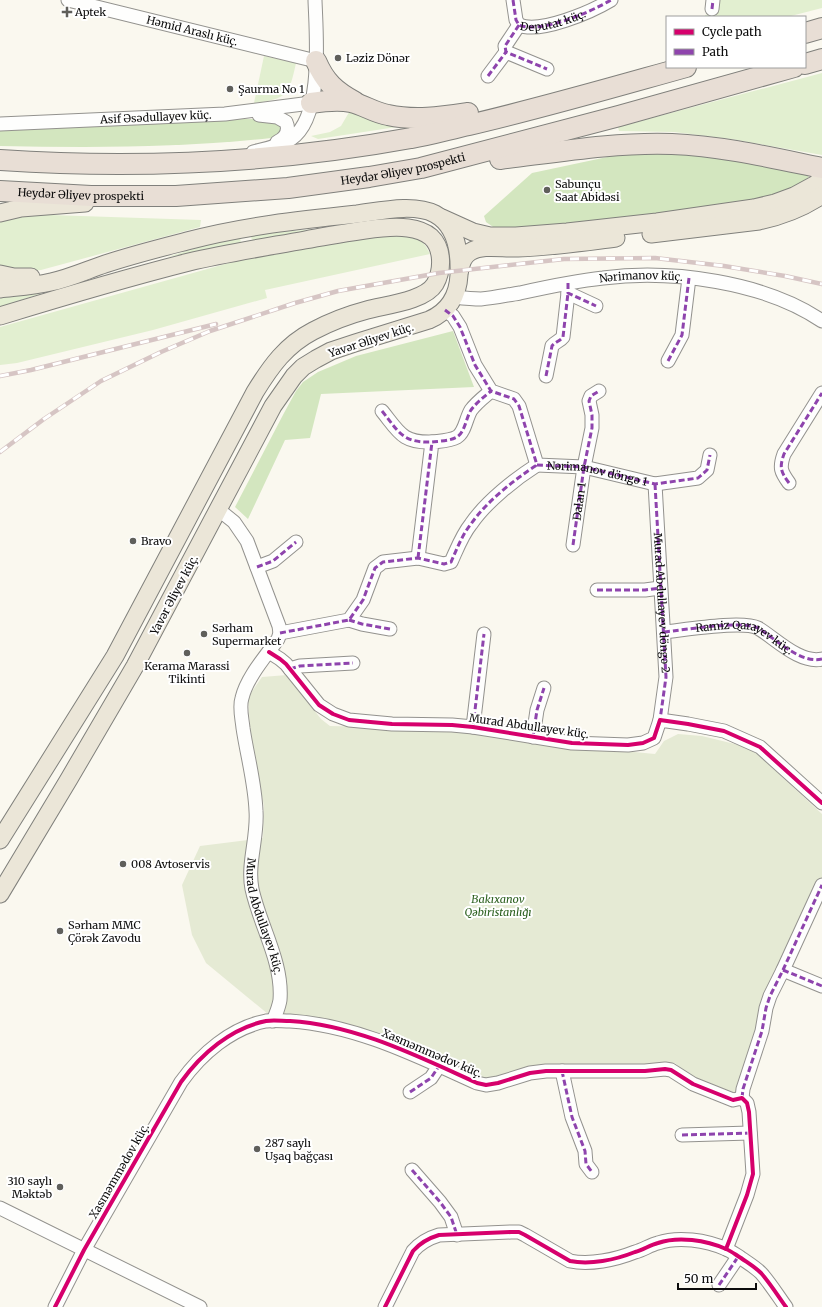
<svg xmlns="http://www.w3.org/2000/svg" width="822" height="1307" viewBox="0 0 822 1307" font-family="Merriweather,serif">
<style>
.green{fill:#e2efd0}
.forest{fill:#d3e6bf}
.cemetery{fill:#e5ead4}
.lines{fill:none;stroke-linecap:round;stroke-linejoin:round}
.minor-casing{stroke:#93928e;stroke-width:15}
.major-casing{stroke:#80807c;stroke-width:19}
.highway-casing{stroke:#80807c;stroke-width:22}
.minor{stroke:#fefefd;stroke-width:13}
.major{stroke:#ebe6d8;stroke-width:17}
.highway{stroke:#e8ded5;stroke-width:20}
.rail-casing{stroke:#d6c5c4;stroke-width:4.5}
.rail{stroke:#fff;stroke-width:3;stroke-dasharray:9;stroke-linecap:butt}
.quiet{stroke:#8e44ad;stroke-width:3;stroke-dasharray:6 3;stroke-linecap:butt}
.cycleway-casing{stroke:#fff;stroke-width:6}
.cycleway{stroke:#d6006c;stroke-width:4}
.poi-dot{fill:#5f5f5b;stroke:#fff;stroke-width:1.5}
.labels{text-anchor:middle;stroke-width:4;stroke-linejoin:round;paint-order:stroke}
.poi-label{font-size:11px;fill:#0c0c0c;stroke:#fff;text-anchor:start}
.street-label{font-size:11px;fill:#0c0c0c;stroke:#fff}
.park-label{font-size:11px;font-style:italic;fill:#2c601f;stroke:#fff}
</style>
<rect width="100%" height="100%" fill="#faf8ef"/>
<g class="green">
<path d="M719,0H822V8L787,17H705V15L717,13Z"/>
<path d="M264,56L296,63C289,95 287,99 254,103Z"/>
<path d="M822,73V155L731,139L674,132L619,131L618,127Z"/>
<path d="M351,109L403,126L318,139L311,136L330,132L341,126Z"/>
<path d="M21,214L201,220L200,227L41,270L23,272L0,269V219Z"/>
<path d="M338,227L254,241L251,238L252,236L258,234Z"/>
<path d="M240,235L241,245L167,257Z"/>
<path d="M402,235C418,237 423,239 430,254L265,290L267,298L153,330L17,363L0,365V327L243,259L343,239Z"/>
<path d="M57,288L0,307V292Z"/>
</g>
<g class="forest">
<path d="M244,119H263L278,123L281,128V133L277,136L271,138C182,148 90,148 0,146V131Z"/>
<path d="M663,153L697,154L809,174L807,182L798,190L751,203L563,226L496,229L486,222L484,216L532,173L612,156Z"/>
<path d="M453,331L474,387L321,394L310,438L285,440L248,519L235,507L284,413L296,391L303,382L318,372L356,356Z"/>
</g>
<path class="cemetery" d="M287,675L321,719L330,726L376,727L403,731L464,730L541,743L655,754L664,741L678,734L702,736L751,748L822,814V878L789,945L735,1097L694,1080L675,1063L636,1069L481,1079L368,1030L302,1016L268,1014L206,963L192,935L182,885L200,846L263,838L264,806L251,742L248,697L262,677Z"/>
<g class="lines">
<defs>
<g id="minor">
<path id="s1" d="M68,0L316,61"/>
<path id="s2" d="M513,0L516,20L519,25C540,34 591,12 611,0"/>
<path d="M712,9L713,0"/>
<path d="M519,25L505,46L506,52L547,69"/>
<path d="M488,76L506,52"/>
<path d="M259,115L277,117L286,122C290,131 286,138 277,142"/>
<path id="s3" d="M0,124L225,114L311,103"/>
<path d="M253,152C265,149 281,146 291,139C324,117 316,34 315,0"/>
<path d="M568,285V293L596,306"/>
<path id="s4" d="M454,297C463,298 472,299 481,299C494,298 507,295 520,293C547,287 575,281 603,278C671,269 765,282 822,321"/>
<path id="s5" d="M445,310L453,316L460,327L475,365L491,391L514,399L519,406L537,465L584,467L655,484L698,478L707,470L710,455"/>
<path d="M668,361L682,335L689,278"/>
<path d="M546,376L552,346C555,342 560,341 563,337L568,293"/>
<path d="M382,411C399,432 402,443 432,442"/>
<path d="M789,483C781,472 779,468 784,454L822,393"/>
<path id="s6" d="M655,484L666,677L660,720"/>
<path id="s7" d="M219,510L234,522L247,541L279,626L280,633L278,639C266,656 247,677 242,698C239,707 242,718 243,728C247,755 255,783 256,811C258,837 247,864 252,889C260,926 283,962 280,1000C279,1007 276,1014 273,1021"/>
<path id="s8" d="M573,545L584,467L592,428V415L589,401L591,396L599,391"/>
<path d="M418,558L432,442C440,441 450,441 457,437C465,432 466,418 471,410C477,402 484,397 491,391"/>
<path d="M257,567L273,561L296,542"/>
<path d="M597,590H645L660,588"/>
<path d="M349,620L362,624L390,629"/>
<path id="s9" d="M664,632C684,630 742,620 758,628C776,639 800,664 822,659"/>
<path d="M280,633L349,620L363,600L375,568L383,562L418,558L444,564L451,562C457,549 462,535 471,524C486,502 515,479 537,465"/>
<path d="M269,652L280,659L286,664L319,705L333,714L349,720L392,724L452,725L473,727L572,743L628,745L643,743L654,738L660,720L688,724L724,731L760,747L822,803"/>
<path d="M290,669L300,666L353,663"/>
<path d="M473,727L484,634"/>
<path d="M533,737L537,710L544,688"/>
<path d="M783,970L822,986"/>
<path d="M562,1071L572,1117L585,1151L586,1164L592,1172"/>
<path d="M410,1092L431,1078L439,1066"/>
<path d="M742,1098L743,1089L762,1031L766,1008L770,996L783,970L822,885"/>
<path d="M682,1135L750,1133"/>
<path d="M412,1170L440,1202L451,1217L457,1235"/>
<path d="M0,1208L200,1307"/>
<path d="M719,1285L738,1257"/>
<path d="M55,1307L84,1250L181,1082C201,1054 231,1028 266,1021C273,1020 282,1021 290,1021C356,1025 417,1056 477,1083L486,1085L498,1083L530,1073L546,1071H645L665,1069L671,1070L693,1084L733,1100L742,1098L747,1103L749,1112L753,1174L747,1195L726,1249"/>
<path d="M385,1307L413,1251C420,1243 429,1238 439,1235L511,1232H519L525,1235L570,1261C590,1265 615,1260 635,1252C643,1250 650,1245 658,1243C678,1236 706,1240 726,1249C731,1251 736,1255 741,1258C748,1263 755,1267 761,1273C770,1283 778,1296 786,1307"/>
</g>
<g id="major">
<path d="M0,213L21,208L85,203"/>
<path d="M442,218L473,232L490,236H516L567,232L657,222L754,208L775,203L794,196L816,184L822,178"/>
<path d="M651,234L759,221C782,216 803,208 822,195"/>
<path d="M460,270C461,263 463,256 470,252C483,244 503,249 518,248C551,247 584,242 616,238"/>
<path d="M0,274L14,277H31"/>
<path d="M0,289C17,287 34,286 51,282C70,278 87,270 105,264C132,255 160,248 187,241C243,226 300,220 357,214C380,211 414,203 435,214C457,226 460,252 459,275C458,296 448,312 429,320L355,343L331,351L316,359L303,367L294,376L273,406L135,666L69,779L0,894"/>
<path d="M0,316C62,297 126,278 189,262C227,253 266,247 305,240C325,236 345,233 365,230C379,228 394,226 408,228C416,229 424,231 431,237C443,248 443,270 435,284C425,301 385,305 367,310C348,315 330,322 313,331C286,345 271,366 255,392L115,656L0,840"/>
</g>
<g id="highway">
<path d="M805,33L822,28"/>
<path d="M316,61C325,82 335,91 355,102"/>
<path d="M805,64L822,59"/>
<path d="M311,103C324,101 338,99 351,102C364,105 375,113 388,115C415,121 441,117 468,113"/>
<path d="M500,159C557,152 615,142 672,144C722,146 773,158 822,168"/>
<path d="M0,160C138,169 275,163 411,138C431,135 450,129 469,125C542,108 614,87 686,67"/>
<path id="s10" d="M0,191L91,196H176L288,188L369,177L421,168L619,116L794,67"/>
</g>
</defs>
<use href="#minor" class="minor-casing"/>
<use href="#major" class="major-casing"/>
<use href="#highway" class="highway-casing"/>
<use href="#minor" class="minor"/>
<use href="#major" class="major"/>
<use href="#highway" class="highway"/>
<defs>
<g id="rail">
<path d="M0,376L31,370L216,324"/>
<path d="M0,452L44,419L101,381L161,352L210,331L295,303L338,291L439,273L564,259L655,258L724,266L785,276L822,284"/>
</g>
</defs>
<use href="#rail" class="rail-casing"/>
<use href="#rail" class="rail"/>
<g class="quiet">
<path d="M513,0L516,20L519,25C540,34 591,12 611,0"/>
<path d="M712,9L713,0"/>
<path d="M519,25L505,46L506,52L547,69"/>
<path d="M488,76L506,52"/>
<path d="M568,283V293L596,306"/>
<path d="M445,310L453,316L460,327L475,365L491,391L514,399L519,406L537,465L584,467L655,484L698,478L707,470L710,455"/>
<path d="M668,361L682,335L689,278"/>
<path d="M546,376L552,346C555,342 560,341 563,337L568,293"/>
<path d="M382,411C399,432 402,443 432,442"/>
<path d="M789,483C781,472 779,468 784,454L822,393"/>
<path d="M655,484L666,677L660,720"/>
<path d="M573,545L584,467L592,428V415L589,401L591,396L599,391"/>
<path d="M418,558L432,442C440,441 450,441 457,437C465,432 466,418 471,410C477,402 484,397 491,391"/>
<path d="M257,567L273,561L296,542"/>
<path d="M597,590H645L660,588"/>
<path d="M349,620L362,624L390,629"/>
<path d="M664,632C684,630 742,620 758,628C776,639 800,664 822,659"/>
<path d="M280,633L349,620L363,600L375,568L383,562L418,558L444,564L451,562C457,549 462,535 471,524C486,502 515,479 537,465"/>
<path d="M290,669L300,666L353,663"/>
<path d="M473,727L484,634"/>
<path d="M533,737L537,710L544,688"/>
<path d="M783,970L822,986"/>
<path d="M562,1071L572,1117L585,1151L586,1164L592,1172"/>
<path d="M410,1092L431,1078L439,1066"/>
<path d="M742,1098L743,1089L762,1031L766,1008L770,996L783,970L822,885"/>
<path d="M682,1135L750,1133"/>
<path d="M412,1170L440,1202L451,1217L457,1235"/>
<path d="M719,1285L738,1257"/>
</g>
<defs>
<g id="cycleway">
<path d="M269,652L280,659L286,664L319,705L333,714L349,720L392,724L452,725L473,727L572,743L628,745L643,743L654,738L660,720L688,724L724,731L760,747L822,803"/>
<path d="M55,1307L84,1250L181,1082C201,1054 231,1028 266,1021C273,1020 282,1021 290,1021C356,1025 417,1056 477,1083L486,1085L498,1083L530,1073L546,1071H645L665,1069L671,1070L693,1084L733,1100L742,1098L747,1103L749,1112L753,1174L747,1195L726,1249"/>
<path d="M385,1307L413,1251C420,1243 429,1238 439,1235L511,1232H519L525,1235L570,1261C590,1265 615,1260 635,1252C643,1250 650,1245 658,1243C678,1236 706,1240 726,1249C731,1251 736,1255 741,1258C748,1263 755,1267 761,1273C770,1283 778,1296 786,1307"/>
</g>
</defs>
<use href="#cycleway" class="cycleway-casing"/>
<use href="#cycleway" class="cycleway"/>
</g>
<g class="poi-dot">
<path d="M65 6h4v4h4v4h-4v4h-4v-4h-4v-4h4z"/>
<circle cx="338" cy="58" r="4"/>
<circle cx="230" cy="89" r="4"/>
<circle cx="547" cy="190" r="4"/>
<circle cx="133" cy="541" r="4"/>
<circle cx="204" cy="634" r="4"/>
<circle cx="187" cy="653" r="4"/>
<circle cx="123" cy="864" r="4"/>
<circle cx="60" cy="931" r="4"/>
<circle cx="257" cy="1149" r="4"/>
<circle cx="60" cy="1187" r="4"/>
</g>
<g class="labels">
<g class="poi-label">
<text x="75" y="16">Aptek</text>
<text x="346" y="62">Ləziz Dönər</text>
<text x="238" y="93">Şaurma No 1</text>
<text x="555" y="188">Sabunçu<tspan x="555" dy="13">Saat Abidəsi</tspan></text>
<text x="141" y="545">Bravo</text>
<text x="212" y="632">Sərham<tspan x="212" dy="13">Supermarket</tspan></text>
<text x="187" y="670" text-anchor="middle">Kerama Marassi<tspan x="187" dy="13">Tikinti</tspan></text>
<text x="131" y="868">008 Avtoservis</text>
<text x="68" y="929">Sərham MMC<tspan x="68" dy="13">Çörək Zavodu</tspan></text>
<text x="265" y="1147">287 saylı<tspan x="265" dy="13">Uşaq bağçası</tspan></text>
<text x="52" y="1185" text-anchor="end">310 saylı<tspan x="52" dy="13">Məktəb</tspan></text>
</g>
<g class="street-label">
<text dy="4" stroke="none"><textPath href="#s2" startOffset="61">Deputat küç.</textPath></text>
<text dy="4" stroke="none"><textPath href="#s1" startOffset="128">Həmid Araslı küç.</textPath></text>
<text dy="4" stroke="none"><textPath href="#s3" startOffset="156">Asif Əsədullayev küç.</textPath></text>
<text dy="4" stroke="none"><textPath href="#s10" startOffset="405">Heydər Əliyev prospekti</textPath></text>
<text dy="4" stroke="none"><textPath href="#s10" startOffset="81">Heydər Əliyev prospekti</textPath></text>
<text dy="4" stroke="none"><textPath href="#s4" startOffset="189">Nərimanov küç.</textPath></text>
<text transform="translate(371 340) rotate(-18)" y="4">Yavər Əliyev küç.</text>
<text dy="4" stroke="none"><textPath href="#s5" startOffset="250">Nərimanov döngə 1</textPath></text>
<text dy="4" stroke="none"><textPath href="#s8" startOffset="44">Dalan 1</textPath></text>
<text transform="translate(174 595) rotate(-62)" y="4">Yavər Əliyev küç.</text>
<text dy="4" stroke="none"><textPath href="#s6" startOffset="119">Murad Abdullayev döngə 2</textPath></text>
<text dy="4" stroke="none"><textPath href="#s9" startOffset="84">Ramiz Qarayev küç.</textPath></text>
<text transform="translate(529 726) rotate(8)" y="4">Murad Abdullayev küç.</text>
<text dy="4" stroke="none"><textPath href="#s7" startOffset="438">Murad Abdullayev küç.</textPath></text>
<text transform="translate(432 1053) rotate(23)" y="4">Xasməmmədov küç.</text>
<text transform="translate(119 1171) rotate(-60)" y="4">Xasməmmədov küç.</text>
</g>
<g class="park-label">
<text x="498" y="903">Bakıxanov<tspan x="498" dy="13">Qəbiristanlığı</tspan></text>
</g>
</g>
<rect x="666" y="16" width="140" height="52" fill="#ffffff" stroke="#9e9e9e"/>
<rect x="674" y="29" width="20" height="6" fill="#d6006c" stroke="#9e9e9e"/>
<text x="702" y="36" font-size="12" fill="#0c0c0c">Cycle path</text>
<rect x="674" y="49" width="20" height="6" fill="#8e44ad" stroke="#9e9e9e"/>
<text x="702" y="56" font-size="12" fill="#0c0c0c">Path</text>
<path d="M678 1283v6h78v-6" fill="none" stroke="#0c0c0c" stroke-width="2"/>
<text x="684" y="1283" font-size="12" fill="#0c0c0c" stroke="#ffffff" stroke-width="3" paint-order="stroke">50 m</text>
</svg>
